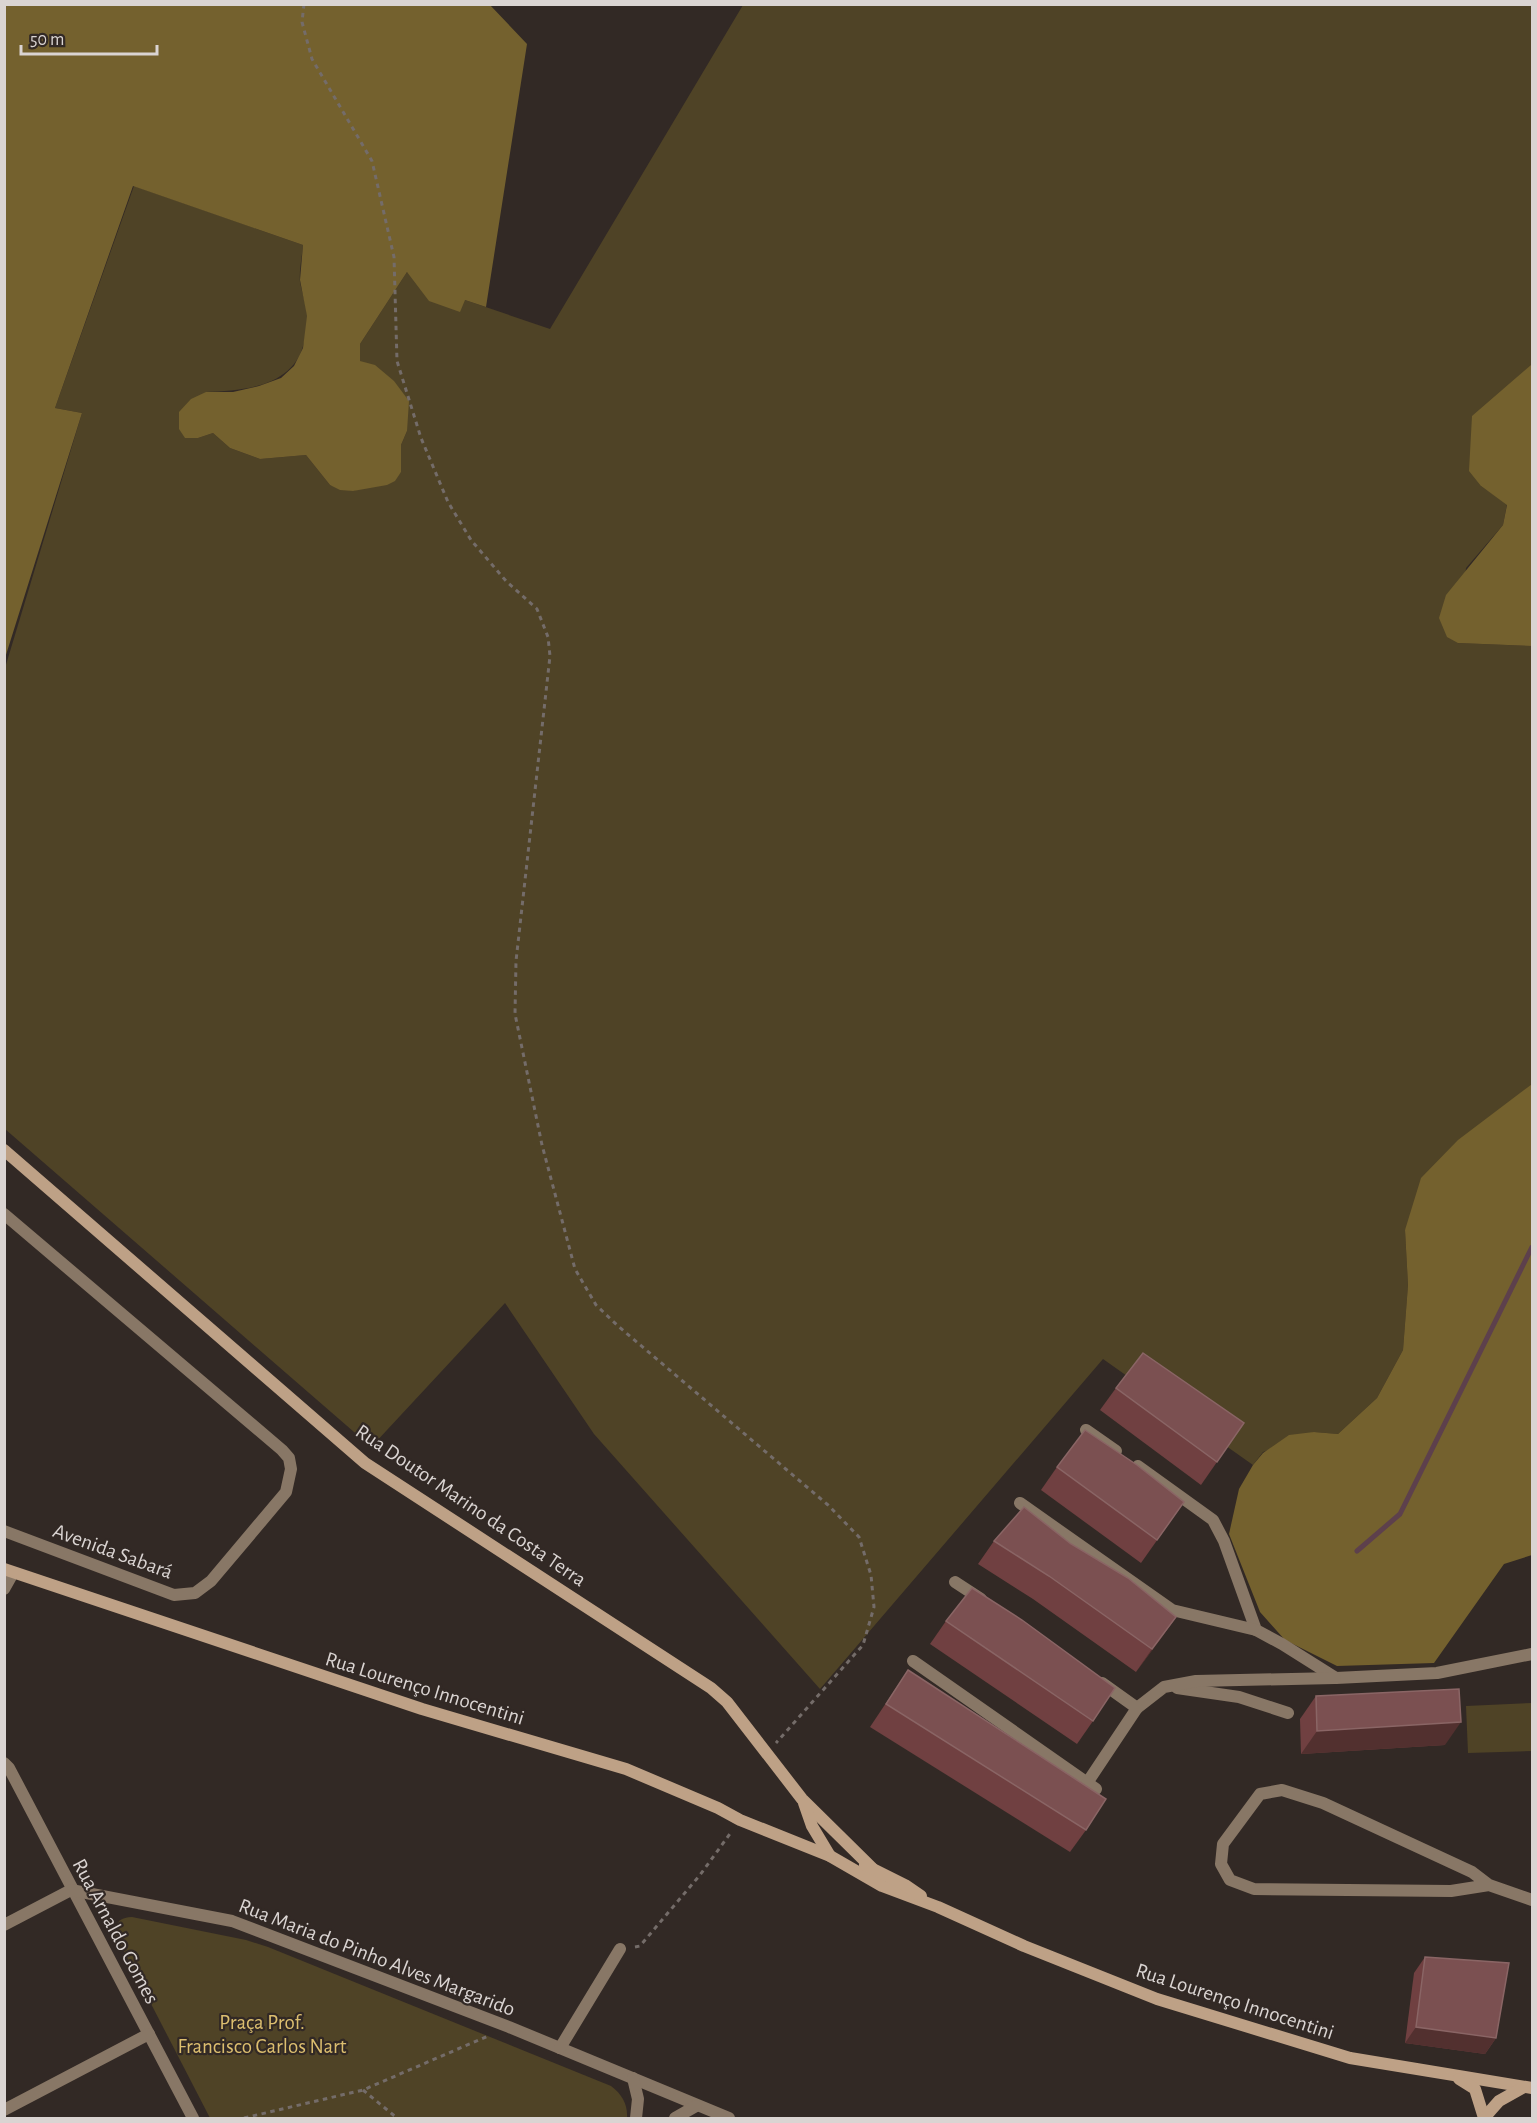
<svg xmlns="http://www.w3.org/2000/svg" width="1537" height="2123" viewBox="0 0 1537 2123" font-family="'Alegreya Sans',sans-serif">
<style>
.green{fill:#4f4326}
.forest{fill:#74612e}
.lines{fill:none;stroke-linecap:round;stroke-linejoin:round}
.stream{stroke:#5d404c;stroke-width:5}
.path{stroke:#746c69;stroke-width:3;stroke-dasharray:4.5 4.5;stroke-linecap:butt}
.minor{stroke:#876;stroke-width:12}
.secondary{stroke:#bea186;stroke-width:12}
.wall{fill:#704041}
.shaded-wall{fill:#52302f}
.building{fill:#7b5051;stroke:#8a6565;stroke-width:1.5}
.labels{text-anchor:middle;stroke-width:4.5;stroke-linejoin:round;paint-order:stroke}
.street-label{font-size:21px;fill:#dad4d2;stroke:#322925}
.park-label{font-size:21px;fill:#dcbe6f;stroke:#322925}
</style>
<rect width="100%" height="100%" fill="#322925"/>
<g class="green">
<path d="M743,5H1532V364L1516,379L1481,486L1507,504L1503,525L1466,568L1458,643L1532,646V1084L1504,1107L1405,1230L1408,1285L1403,1350L1377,1398L1338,1434L1314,1432L1263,1452L1253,1465L1103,1359L820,1689L594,1434L505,1303L374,1444L372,1442L369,1445L5,1129V668L82,413L55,408L134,186L303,245C302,257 299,270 300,282C302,293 306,303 307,314C308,321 306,330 305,337C298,386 246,391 206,392L198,438L213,433L230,448L260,459L306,455L330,485L353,491L401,472V445L407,431L360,361V344L407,272L465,300L550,329Z"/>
<path d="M1532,1703V1751L1468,1753L1466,1706Z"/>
<path d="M132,1917L246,1940L268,1947L611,2086C622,2094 628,2105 627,2118H210L116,1936C113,1924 120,1917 132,1917Z"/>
</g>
<g class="forest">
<path d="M5,4L490,5L527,44L486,307L465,300L460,312L429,301L407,272L360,344V361L375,365L394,381L409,401L407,431L401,445V472L395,481L387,485L353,491L340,490L330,485L306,455L260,459L230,448L213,433L198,438H185L179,429V412L191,399L206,392H233L259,386L281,378L294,366L303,348L307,316L300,280L303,245L133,186L55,408L82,413L5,658Z"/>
<path d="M1532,364V646L1458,643L1447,637L1439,618L1446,595L1503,525L1507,505L1481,486L1469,471L1472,416Z"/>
<path d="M1532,1084V1396L1531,1401L1532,1402V1555L1504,1564L1434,1663L1337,1666L1285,1640L1260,1612L1229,1534L1239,1489L1253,1465L1263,1453L1289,1435L1314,1432L1338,1434L1377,1398L1403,1350L1408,1285L1405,1230L1421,1178L1458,1140Z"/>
</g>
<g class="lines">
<path class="stream" d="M1357,1551L1400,1514L1532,1247"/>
<g class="path">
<path d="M304,4L302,22L312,59L372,161L394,257L397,361L421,438L448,502L471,540L506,581L537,609L548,637L550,656L516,961L515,1014L542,1145L575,1269L596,1305L618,1326L828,1505L859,1537L871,1575L874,1607L863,1645L776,1743"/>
<path d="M635,1947L640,1946L700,1875L732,1831"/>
<path d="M363,2090L397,2118"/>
<path d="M244,2118L363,2090L488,2036"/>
</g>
<g class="minor">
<path d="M4,1214L282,1450L289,1458L291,1469L286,1492L211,1581L195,1593L174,1595L4,1531"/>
<path d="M1086,1430L1116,1451"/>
<path d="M1138,1466L1213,1520L1224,1541L1256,1630L1282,1644L1336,1678L1437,1673L1532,1654"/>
<path d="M1020,1503L1172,1610L1256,1630"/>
<path d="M955,1582L981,1599"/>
<path d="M4,1589L13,1573"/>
<path d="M913,1661L1096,1789"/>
<path d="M1177,1688L1239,1697L1288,1713"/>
<path d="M1137,1708L1164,1687L1196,1681L1335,1678"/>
<path d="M4,1763L9,1768L193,2118"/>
<path d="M1087,1783L1137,1708L1102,1683"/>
<path d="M1489,1885L1451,1891L1254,1889L1230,1880L1221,1864L1223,1844L1260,1794L1282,1790L1323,1803L1472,1872L1489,1885L1532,1900"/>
<path d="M4,1925L71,1890L232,1921L509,2027L729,2118"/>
<path d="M560,2048L620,1949"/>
<path d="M633,2078L638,2099L636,2118"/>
<path d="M4,2110L149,2034"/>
<path d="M675,2118L696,2106"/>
</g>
<g class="secondary">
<path d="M4,1150L365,1463L711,1688L727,1702L802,1799L872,1868"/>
<path d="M4,1569L422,1709L626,1769L718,1808L740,1820L830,1856L882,1886L938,1907L1024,1946L1157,1999L1350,2058L1532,2088"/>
<path d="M804,1803L812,1826L830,1856"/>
<path d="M865,1865L905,1885L921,1896"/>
<path d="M1459,2079L1475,2089L1484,2118"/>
<path d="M1484,2118L1499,2101L1524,2087"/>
</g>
</g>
<g class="wall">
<path d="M1116,1388L1244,1423L1201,1485L1100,1410Z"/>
<path d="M1057,1467L1184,1502L1141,1563L1041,1490Z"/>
<path d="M994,1541L1071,1544L1176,1617L1136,1672L1033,1599L978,1564Z"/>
<path d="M946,1621L1093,1721L1077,1744L930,1644Z"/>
<path d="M908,1670L1086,1830L1070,1852L870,1727Z"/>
<path d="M1316,1696L1445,1745L1301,1754L1300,1719Z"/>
<path d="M1425,1957L1496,2038L1485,2054L1405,2043L1414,1973Z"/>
</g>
<g class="shaded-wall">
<path d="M1176,1617L1160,1640L1136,1672L1152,1649Z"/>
<path d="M1461,1722L1445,1745L1301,1754L1317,1731Z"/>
<path d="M1416,2027L1496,2038L1485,2054L1405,2043Z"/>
</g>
<g class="building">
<path d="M1143,1353L1244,1423L1217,1462L1116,1388Z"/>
<path d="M1085,1430L1137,1465L1184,1502L1157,1540L1057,1467Z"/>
<path d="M1024,1507L1071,1544L1128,1578L1176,1617L1152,1649L1049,1576L994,1541Z"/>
<path d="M972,1588L1022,1620L1115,1688L1093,1721L946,1621Z"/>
<path d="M908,1670L1106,1799L1086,1830L886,1704Z"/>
<path d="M1459,1689L1461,1722L1317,1731L1316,1696Z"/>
<path d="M1425,1957L1509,1963L1496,2038L1416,2027Z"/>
</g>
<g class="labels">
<g class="street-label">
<text transform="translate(471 1505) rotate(34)" y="7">Rua Doutor Marino da Costa Terra</text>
<text transform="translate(113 1551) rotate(20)" y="7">Avenida Sabará</text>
<text transform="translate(425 1688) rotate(17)" y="7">Rua Lourenço Innocentini</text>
<text transform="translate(116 1931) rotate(62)" y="7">Rua Arnaldo Gomes</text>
<text transform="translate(377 1957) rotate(21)" y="7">Rua Maria do Pinho Alves Margarido</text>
<text transform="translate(1235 2001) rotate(18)" y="7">Rua Lourenço Innocentini</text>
</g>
<g class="park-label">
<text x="262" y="2029">Praça Prof.<tspan x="262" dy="24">Francisco Carlos Nart</tspan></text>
</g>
</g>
<rect width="1537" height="2123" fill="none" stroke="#dad4d2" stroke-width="12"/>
<path d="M21 45v9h136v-9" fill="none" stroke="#dad4d2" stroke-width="3"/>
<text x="30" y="45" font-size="18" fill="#dad4d2" stroke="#322925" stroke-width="4.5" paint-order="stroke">50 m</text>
</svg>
